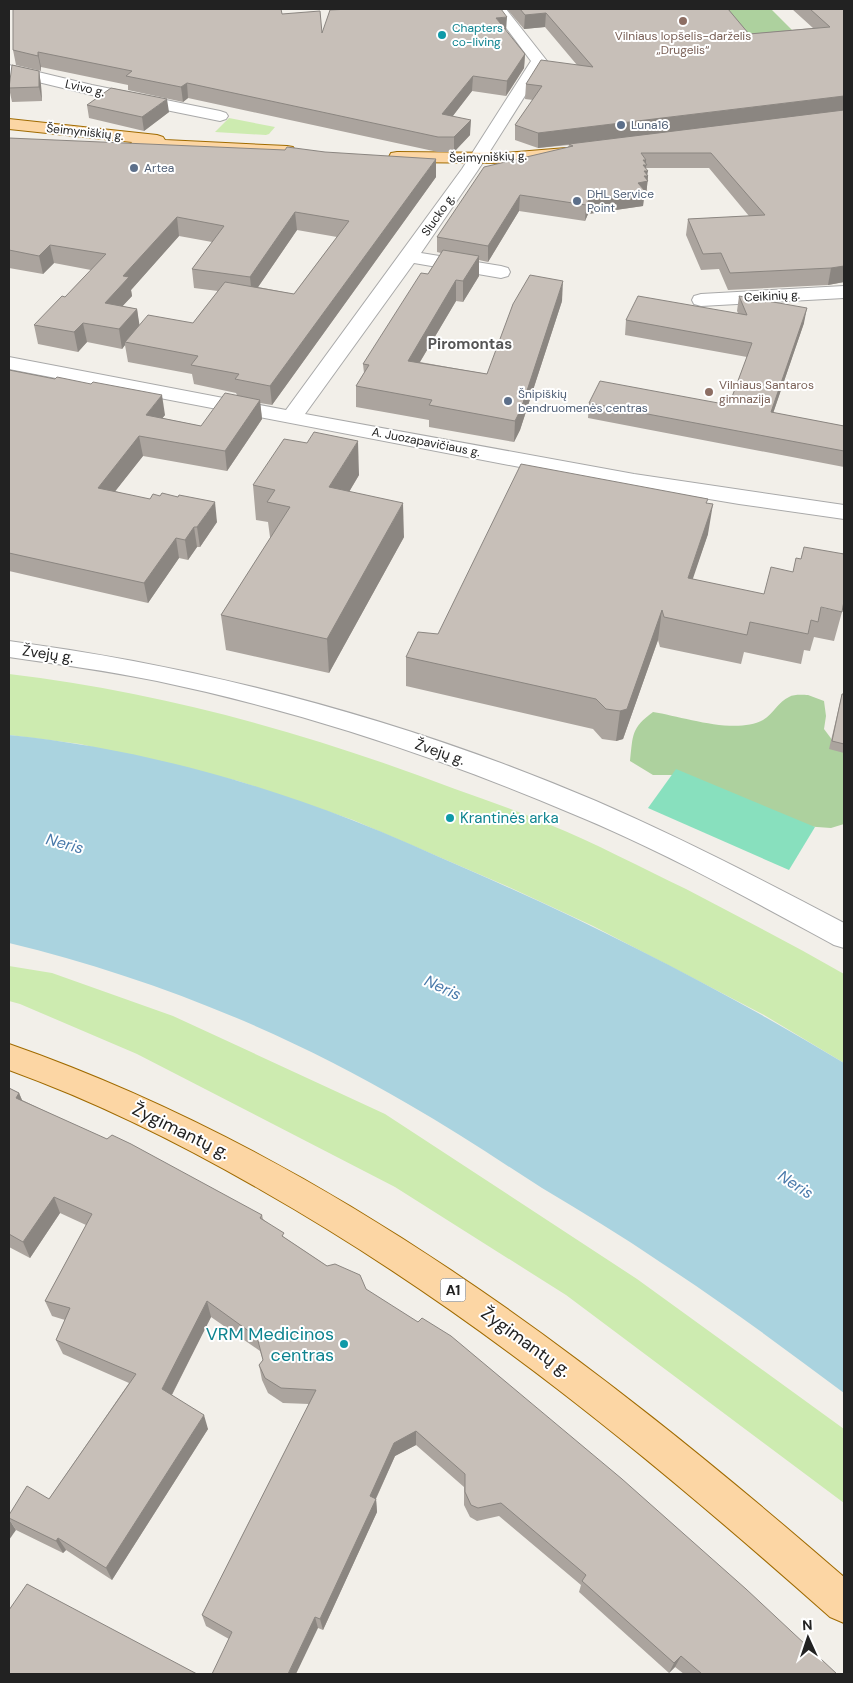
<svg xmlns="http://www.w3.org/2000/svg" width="853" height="1683" viewBox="0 0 853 1683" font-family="'DM Sans',sans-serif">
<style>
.grass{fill:#cdebb0}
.forest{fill:#add19e}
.pitch{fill:#88e0be}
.water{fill:#aad3df}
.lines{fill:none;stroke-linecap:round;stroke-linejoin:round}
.minor-casing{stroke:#a9a9a9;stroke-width:2}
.major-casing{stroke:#a06b00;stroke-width:2}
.minor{fill:#fff;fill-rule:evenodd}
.major{fill:#fcd6a4;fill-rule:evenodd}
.wall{fill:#aba49e;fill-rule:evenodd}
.shaded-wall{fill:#8b8681}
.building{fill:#c7bfb8;stroke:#8b8681}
.education-dot{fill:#8d6e63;stroke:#fff;stroke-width:2}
.culture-dot{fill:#0f9aa8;stroke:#fff;stroke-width:2}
.service-dot{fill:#5c6f8a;stroke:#fff;stroke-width:2}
.labels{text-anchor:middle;stroke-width:4;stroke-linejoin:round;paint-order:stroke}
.far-culture-label{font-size:12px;fill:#0d838f;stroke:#fff;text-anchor:start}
.far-education-label{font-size:12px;fill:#785e54;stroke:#fff}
.far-street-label{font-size:12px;fill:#222;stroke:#fff}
.far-service-label{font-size:12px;fill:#4e5e75;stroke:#fff;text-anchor:start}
.shield{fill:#fff;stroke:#646464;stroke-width:1}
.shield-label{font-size:14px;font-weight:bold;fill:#222}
.far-quarter-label{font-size:15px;font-weight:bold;fill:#555;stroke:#fff}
.street-label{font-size:15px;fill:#222;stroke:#fff}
.culture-label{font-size:15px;fill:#0d838f;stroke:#fff;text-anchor:start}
.water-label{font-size:16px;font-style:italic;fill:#4a7aab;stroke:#fff}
.near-street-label{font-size:18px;fill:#222;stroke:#fff}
.near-culture-label{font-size:18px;fill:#0d838f;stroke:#fff;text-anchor:end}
</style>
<rect width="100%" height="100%" fill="#f2efe9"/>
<g class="grass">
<path d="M229,118L275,127L269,134L266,135L215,132Z"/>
<path d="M9,674C162,692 311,734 455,789C486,800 518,811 548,824C595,843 640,867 686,889C739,917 792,944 844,974V1063L764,1015L593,926L511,888L353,820L238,781L80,744L9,735Z"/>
<path d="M9,966L52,973L173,1016L385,1114L637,1279L844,1429V1503L566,1295L395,1187L137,1054L20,1004L9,1001Z"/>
</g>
<g class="forest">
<path d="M721,9H771L794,32L748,43Z"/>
<path d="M808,695L824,701L826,716L824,729L836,745L844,748V824L831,828L803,826L684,775H653L630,761C633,735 631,728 653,712C684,717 735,735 763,720C773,714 779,701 789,697C794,694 803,695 808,695Z"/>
</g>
<path class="pitch" d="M676,769L815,827L789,870L648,808Z"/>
<path class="water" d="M9,735C127,747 241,777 352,820C391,835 430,853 469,870C598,926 723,990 844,1063V1393C784,1348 723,1303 660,1262C622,1236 582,1212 542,1188C498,1160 454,1130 408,1104C284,1031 149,977 9,943Z"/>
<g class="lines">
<defs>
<g id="minor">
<path d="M492,9H506L547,61L478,170L421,253L501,266L508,268L510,272L508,276L501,278L414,263L305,414L634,474L844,505V519L739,504L530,469L9,369V357L286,410L462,169L531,61Z"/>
<path d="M9,65L92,85L220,111L226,113L228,116L226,119L220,121L92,95L9,75Z"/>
<path d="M844,286V298L701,306L694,304L692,300L694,296L701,294Z"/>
<path d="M9,641C211,668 409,721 596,801C681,838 763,880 844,923V948L834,945C749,899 663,851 573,814C439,757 300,711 157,681C108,671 58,664 9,657Z"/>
</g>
<g id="major">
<path d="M9,119L157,135L163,137L165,140L287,146L293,147L295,151L293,155L287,156L191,150H138L132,148L130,145L132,142L9,129Z"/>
<path d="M566,148L572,149L574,153L572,157L506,163L397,162L391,161L389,157L391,153L397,152L506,153Z"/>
<path d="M9,1044C325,1154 594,1360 844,1577V1623L830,1617C652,1459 469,1308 261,1190C180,1143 97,1102 9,1070Z"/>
</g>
</defs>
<use href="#minor" class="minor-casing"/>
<use href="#major" class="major-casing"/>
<use href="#minor" class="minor"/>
<use href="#major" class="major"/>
</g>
<g class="wall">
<path d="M507,9H728L749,34L813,28L792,9H844V282L828,285L728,290L719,269L701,270L686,235L688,219L749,216L709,168H646L647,175L648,176L646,197H644L643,206L588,214L585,221L519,211L488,262L479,260V276L463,302L456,301L420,362L487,374L562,301L520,430L514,442L429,427V420L356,407V386L364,373L363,364L428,274L441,253L437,252V237L568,147L569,145L538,148L515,140V125L533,100L525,99L526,84L577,65L545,27L524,29Z"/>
<path d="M282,14L322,33L506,31L525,54L524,68L506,96L472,91L452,117L470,135L454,152H438L188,98L183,102L128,90V85L41,67V71L16,65L13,50Z"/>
<path d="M39,71L41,85L42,101L12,102L9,88Z"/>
<path d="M87,105L169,112L144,131L89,118Z"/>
<path d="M9,138L436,177L272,405L260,403L262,419L227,471L143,456L115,491L217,522L200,547H197L188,560L179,558L148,603L9,571V370L165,415L162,418L201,426L237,395L236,393L194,384L192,374L128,362L125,345L122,349L87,342L78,352L38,344L34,325L65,297L91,270L54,263L43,274L9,268ZM297,230L337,237L294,294L258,287ZM179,236L212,242L192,269L194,288L218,291L193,323L139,326L137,309L122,306L132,296L131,290Z"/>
<path d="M739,296L804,323L773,413L844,426V467L588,418L589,403L729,405L747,357L625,335L626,320L738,313L737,311Z"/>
<path d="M359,475L349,492L404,537L329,673L226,650L221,615L271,537H270L268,522L256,520L253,485Z"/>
<path d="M707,503L708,534L692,579L842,612L834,641L814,637L810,651L804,650L801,664L744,652L741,664L660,647L658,640L623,739L616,741L602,739L593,729L406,686V657L438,634Z"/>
<path d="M842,694H844V753L829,749Z"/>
<path d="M9,1088L19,1093L22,1100L262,1215L263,1219L285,1238L327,1266L366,1289L837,1674H684L675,1667L669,1673L579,1592L581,1585L499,1516L477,1521L470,1517L464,1505V1487L416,1445L395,1456L376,1499L377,1512L323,1630L318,1628L229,1639L206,1626L202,1615L309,1404L283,1403L268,1393L262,1380L259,1365L263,1360L260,1351L211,1317L172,1395L208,1429L112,1580L66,1550L63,1553L16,1530L9,1519V1515L49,1499L129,1383L63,1354L56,1340L65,1320L52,1316L45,1301L86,1225L60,1213L30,1258L9,1247Z"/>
</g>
<g class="shaded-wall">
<path d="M546,13L545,27L524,29L525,15Z"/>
<path d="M507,17L506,31L496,18Z"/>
<path d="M38,52L41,67V71L38,56Z"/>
<path d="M525,54L524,68L506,96L507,81Z"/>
<path d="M39,71L41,85L42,101L39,87Z"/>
<path d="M473,76L472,91L442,130V114Z"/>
<path d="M187,83L188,98L183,102L181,87Z"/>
<path d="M844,96V111L538,148V133Z"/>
<path d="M167,99L169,112L144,131L142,117Z"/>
<path d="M471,120L470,135L454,152V137Z"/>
<path d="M436,159V177L272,405L270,386Z"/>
<path d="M643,160H646V171H648L647,176H648L646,197H644L643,206L588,214L585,221L586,205L590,198L638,183Z"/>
<path d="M520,195L519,211L488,262V246Z"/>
<path d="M295,212L297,230L252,296L250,277Z"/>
<path d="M177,217L179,236L131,290L132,296L108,322L105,303L123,276Z"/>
<path d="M50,245L54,263L43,274L39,256Z"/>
<path d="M479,256V276L463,302V281Z"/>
<path d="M844,266V282L828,285L831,268Z"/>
<path d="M456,280V301L408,382V361Z"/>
<path d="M563,281L562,301L520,430L514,442L515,421Z"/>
<path d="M807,308L804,323L768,428L771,412Z"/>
<path d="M137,309L140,328L125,342V345L122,349L119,329Z"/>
<path d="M83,323L87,342L78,352L74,332Z"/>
<path d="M162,395L165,415L149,435L146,415Z"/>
<path d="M260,400L262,419L227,471L225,451Z"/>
<path d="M139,436L143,456L102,508L98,488Z"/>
<path d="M358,441L359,475L331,522L329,487Z"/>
<path d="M215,502L217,522L200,547L197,527Z"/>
<path d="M403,503L404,537L329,673L327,639Z"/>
<path d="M713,504L708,534L683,608L688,578Z"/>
<path d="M194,527L197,547L188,560L185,540Z"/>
<path d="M176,538L179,558L148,603L144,583Z"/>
<path d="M662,610L658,640L623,739L616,741L620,711Z"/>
<path d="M19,1093L26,1110L16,1098Z"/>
<path d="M54,1197L60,1213L30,1258L23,1242Z"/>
<path d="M207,1301L211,1317L167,1404L162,1389Z"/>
<path d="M204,1415L208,1429L112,1580L106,1568Z"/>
<path d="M416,1431V1445L395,1456L371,1509L370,1496L394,1443Z"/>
<path d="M376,1499L377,1512L323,1630L320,1619Z"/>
<path d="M9,1519L16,1530L9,1540Z"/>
<path d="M58,1538L66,1550L63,1553L56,1541Z"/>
<path d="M315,1617L318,1628L296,1674H288Z"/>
<path d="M681,1656L675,1667L669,1673L674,1663Z"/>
</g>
<g class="building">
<path d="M13,9H281L282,14L320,11L322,33L330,10L350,9H501L507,17L496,18L525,54L507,81L473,76L442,114L471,120L454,137H438L187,83L181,87L126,76L132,71L38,52V56L13,50Z"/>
<path d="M520,9H728L749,34L830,27L810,9H844V96L538,133L515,125L542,86L526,84L541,60L593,67L546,13L525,15Z"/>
<path d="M12,65L39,71V87L9,88Z"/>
<path d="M111,88L167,99L142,117L87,105Z"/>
<path d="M844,110V266L831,268L730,273L721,253L703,254L688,219L765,215L711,153H641L646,160H643L647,165H643L648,171H644L648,176H644L648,181L638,183L645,191L590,198L586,205L520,195L488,246L437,237L484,167L573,146L569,144Z"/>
<path d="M9,138L285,150L287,147L325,152L436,159L270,386L235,379L239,374L191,365L198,356L125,342L148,315L193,323L225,282L294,294L349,221L295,212L250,277L192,269L224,226L177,217L123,276L129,277L105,303L137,309L119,329L83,323L74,332L34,325L62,296L65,297L106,254L50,245L39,256L9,250Z"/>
<path d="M443,250L479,256L463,281L456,280L408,361L487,374L513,304L530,275L563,281L521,409L515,421L429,405L432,400L356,386L369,365L363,364L421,273L428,274Z"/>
<path d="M638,296L747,315L739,296L807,308L771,412L844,426V451L589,403L600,381L729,405L752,343L626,320Z"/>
<path d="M9,370L55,379L57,377L91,384L93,382L162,395L146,415L201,426L225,393L260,400L225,451L139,436L98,488L150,499L153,494L160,496L162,493L178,497L179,495L215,502L197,527H194L185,540L176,538L144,583L9,553Z"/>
<path d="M314,432L358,441L329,487L403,503L327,639L221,615L290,507L267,502L275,490L253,485L284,439L307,443Z"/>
<path d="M521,464L708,499L706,503L713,504L688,578L764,594L771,567L793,572L796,558L801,559L804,547L844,554V601L842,612L821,607L818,622L811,620L808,634L750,622L747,635L664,617L662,610L627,709L620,711L606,709L596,699L406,657L418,632L438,634Z"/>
<path d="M842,694H844V744L832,741Z"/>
<path d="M9,1088L19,1093L16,1098L107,1139L112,1135L131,1144L262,1215L260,1218L284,1233L282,1236L327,1266L335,1264L360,1275L366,1289L418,1322L422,1318L451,1336L622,1479L746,1589L837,1674H702L681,1656L674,1663L582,1581L586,1575L501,1503L478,1508L471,1505L465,1492V1474L416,1431L394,1443L370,1496L376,1499L320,1619L315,1617L288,1674H212L232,1632L202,1615L316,1390L281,1388L265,1378L259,1365L263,1360L257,1337L207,1301L162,1389L204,1415L106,1568L58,1538L56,1541L9,1518V1515L27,1486L49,1499L136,1374L56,1340L70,1308L45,1301L92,1214L54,1197L23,1242L9,1234Z"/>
<path d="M27,1584L197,1674H9V1610Z"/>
</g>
<g class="education-dot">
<circle cx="683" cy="21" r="5"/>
<circle cx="709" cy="392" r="5"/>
</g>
<g class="culture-dot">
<circle cx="442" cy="35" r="5"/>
<circle cx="450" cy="818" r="5"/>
<circle cx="344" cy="1344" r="5"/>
</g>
<g class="service-dot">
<circle cx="621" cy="125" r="5"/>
<circle cx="134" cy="168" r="5"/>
<circle cx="577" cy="201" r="5"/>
<circle cx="508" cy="401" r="5"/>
</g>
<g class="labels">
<g class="far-culture-label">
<text x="452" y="32">Chapters<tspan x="452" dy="14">co-living</tspan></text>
</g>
<g class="far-education-label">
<text x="683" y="40">Vilniaus lopšelis-darželis<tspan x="683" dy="14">„Drugelis“</tspan></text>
<text x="719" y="389" text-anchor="start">Vilniaus Santaros<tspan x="719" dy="14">gimnazija</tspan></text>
</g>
<g class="far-street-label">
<text transform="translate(85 88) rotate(13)" y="4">Lvivo g.</text>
<text transform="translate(85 132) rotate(6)" y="4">Šeimyniškių g.</text>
<text transform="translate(488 157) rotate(-2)" y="4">Šeimyniškių g.</text>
<text transform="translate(438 215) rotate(-55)" y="4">Slucko g.</text>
<text transform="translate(772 296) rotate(-3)" y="4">Ceikinių g.</text>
<text transform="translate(426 442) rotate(11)" y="4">A. Juozapavičiaus g.</text>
</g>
<g class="far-service-label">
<text x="631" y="129">Luna16</text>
<text x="144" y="172">Artea</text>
<text x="587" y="198">DHL Service<tspan x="587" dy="14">Point</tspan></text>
<text x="518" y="398">Šnipiškių<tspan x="518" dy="14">bendruomenės centras</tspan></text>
</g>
<rect class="shield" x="440.5" y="1278.5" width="25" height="23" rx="4"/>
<g class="shield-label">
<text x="453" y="1295">A1</text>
</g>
<g class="far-quarter-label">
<text x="470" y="349">Piromontas</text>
</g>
<g class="street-label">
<text transform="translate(48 654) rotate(8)" y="5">Žvejų g.</text>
<text transform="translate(440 752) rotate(19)" y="5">Žvejų g.</text>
</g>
<g class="culture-label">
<text x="460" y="823">Krantinės arka</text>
</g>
<g class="water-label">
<text transform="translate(65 843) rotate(15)" y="6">Neris</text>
<text transform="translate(443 987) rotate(25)" y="6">Neris</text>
<text transform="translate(796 1184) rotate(33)" y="6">Neris</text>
</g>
<g class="near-street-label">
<text transform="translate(181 1131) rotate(26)" y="6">Žygimantų g.</text>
<text transform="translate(526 1342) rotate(36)" y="6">Žygimantų g.</text>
</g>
<g class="near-culture-label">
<text x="334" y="1340">VRM Medicinos<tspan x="334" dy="21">centras</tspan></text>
</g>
</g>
<rect width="853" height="1683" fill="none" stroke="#222222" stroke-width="20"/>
<g transform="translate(808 1638) rotate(357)" stroke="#ffffff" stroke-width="4" paint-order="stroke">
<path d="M0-4L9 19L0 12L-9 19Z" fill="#222222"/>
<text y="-8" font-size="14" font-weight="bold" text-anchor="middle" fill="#222222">N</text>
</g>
</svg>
